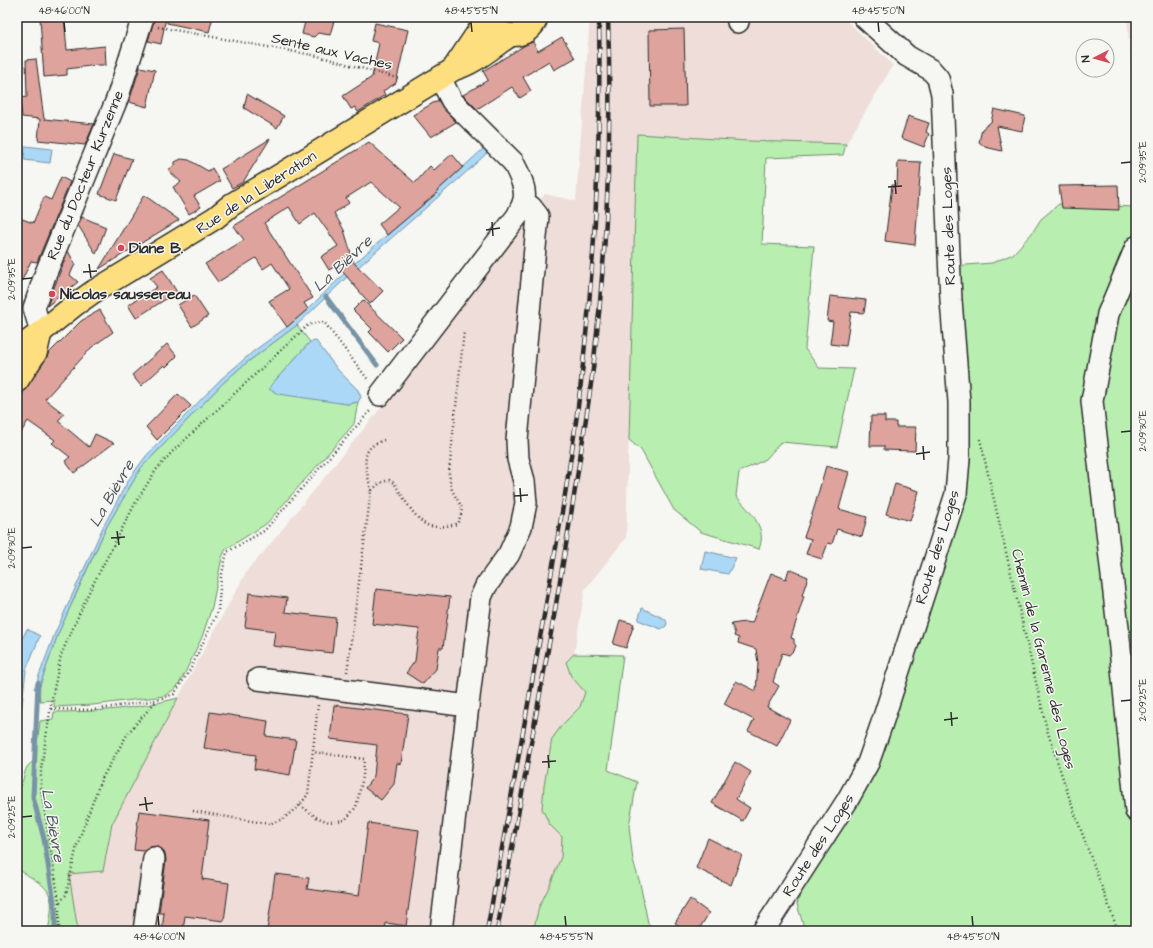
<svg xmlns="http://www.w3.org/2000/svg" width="1153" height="948" viewBox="0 0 1153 948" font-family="'Architects Daughter',sans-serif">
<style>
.built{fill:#eeddd8}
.green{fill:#b8eeb0;stroke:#728c6e}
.water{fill:#aad8f6;stroke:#7793a5}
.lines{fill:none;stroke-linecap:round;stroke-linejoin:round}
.stream{stroke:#7793a5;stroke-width:5}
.building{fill:#dda39c;stroke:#2b2b2b}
.minor-casing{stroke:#2b2b2b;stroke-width:24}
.major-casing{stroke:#2b2b2b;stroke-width:25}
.path{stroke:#2b2b2b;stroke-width:2.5;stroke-dasharray:1 3;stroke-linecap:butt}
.minor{stroke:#f6f6f2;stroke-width:21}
.major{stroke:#fedf80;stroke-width:22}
.rail-casing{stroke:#2b2b2b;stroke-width:4.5}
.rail{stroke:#f6f6f2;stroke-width:3;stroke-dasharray:9;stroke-linecap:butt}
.ticks{fill:none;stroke:#2b2b2b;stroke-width:1.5}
.poi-dot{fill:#d1495b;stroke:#f6f6f2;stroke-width:1.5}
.labels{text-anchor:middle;stroke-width:3;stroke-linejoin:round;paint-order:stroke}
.street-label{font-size:15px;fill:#2b2b2b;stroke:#f6f6f2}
.poi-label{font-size:15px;font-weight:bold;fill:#2b2b2b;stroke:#f6f6f2;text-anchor:start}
.water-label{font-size:16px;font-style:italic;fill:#4b565e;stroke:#f6f6f2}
.neatline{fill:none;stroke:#2b2b2b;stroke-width:1.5}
.ticks-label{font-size:10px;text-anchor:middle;fill:#2b2b2b}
</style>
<rect width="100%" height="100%" fill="#f6f6f2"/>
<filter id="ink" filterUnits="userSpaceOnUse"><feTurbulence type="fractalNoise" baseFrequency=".025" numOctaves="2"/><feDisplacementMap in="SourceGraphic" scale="8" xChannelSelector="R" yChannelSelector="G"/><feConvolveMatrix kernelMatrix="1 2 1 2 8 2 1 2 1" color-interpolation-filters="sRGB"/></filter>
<g filter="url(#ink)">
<g class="built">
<path d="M590,17H843L893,65L846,144L748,141L637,134L626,538L585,589L574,654L623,655L588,931H78L68,874L103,871L112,824L173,707L248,569L264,552L396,389L545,194L576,201Z"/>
<path d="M1127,17H1136V129Z"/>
</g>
<g class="green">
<path d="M637,134L748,141L846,144L843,155L766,158L762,244L814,246L805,349L819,368L854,369L837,447L781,442L766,459L739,472L736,496C749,511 768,527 759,549L701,532L674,510L641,450L629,440Z"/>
<path d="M1059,204L1136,207V931H805L797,904L803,887L874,768L949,543L953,266L992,263L1013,254L1032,233L1041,219Z"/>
<path d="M297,325L310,342L271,385L347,404L358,402L354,424L266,524L226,549L222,557L212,607L202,637L182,679L176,688L164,696L93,705L54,707V700L40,701L39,688L58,634L107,526L141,468L222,384L241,367Z"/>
<path d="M574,654L623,655L608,770L637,782L629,826L633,861L640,883L648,923L653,931H533L539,907L550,885L561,857L562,837L550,825L542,809L544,786L552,739L562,725L580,707L585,692L571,676L566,662Z"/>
<path d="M178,698L112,824L103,871L69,874L78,931H47C50,925 50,919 51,912C54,884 36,883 17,868V790C24,784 23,774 27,767C29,764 33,762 34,760C35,757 40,724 40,721L53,719L54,712C96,712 137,709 178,698Z"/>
</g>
<g class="water">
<path d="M486,138L490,141L486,154L462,176L347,277L297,325L241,367L222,384L141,468L107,526L88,567L58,634L39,688L34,689L55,633L103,527L129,479L146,456L221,379L255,350L287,327L308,309L355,263L409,216L482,150Z"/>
<path d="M25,146L52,149L50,163L24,160Z"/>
<path d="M316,341L338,370L358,390L361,397L358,402L347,404L278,394L269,389L271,385L310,342Z"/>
<path d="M705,551L736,558L728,574L701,569Z"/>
<path d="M642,608L665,619L667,623L666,626L661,629L638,620Z"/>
<path d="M27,629L40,636L26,670L21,713L17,726V649Z"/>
</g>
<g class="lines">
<g class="stream">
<path d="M326,297L377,365"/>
<path d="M38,683L33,797L44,839L55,909V931"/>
</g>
</g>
<g class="building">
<path d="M48,17H64L67,50L105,46L106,65H97L67,69V75L44,77L40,18Z"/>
<path d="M155,17H166L161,44L148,41Z"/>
<path d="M167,17H213L209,32L167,23Z"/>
<path d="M306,17H335L330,35L318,33L314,37L302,34Z"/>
<path d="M375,23L408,30L396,83L383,91L385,95L358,112L355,107L351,109L343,96L372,77L379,43L371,41Z"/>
<path d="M684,29L686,106H650L649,30Z"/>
<path d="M562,37L575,58L554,70L549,61L523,77L531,91L520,98L512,87L477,109L463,95L488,80L483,71L527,44L533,42L538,51Z"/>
<path d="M36,59L44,119L94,124L85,145L38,140L40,119L22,117L20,98L27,97L26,60Z"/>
<path d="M140,67L155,70L147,107L129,102Z"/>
<path d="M247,94L284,116L277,128L244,108Z"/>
<path d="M438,100L444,109L456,122L431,137L413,115Z"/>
<path d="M994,109L1025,116L1022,131L997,126L1002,151L985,147L979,142L982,129L991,122Z"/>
<path d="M908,116L929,123L926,132L929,134L924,147L901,138Z"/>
<path d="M270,139L243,182L232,188L221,169Z"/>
<path d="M369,142L415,183L430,166L434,170L452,154L463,167L436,192L437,193L387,235L379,224L399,207L371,182L346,198L349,203L334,213L344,230L354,263L383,291L370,304L337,265L329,270L321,257L338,246L315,213L300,224L289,207L264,223L313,298L304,303L308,309L287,327L269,301L289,289L272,263L263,269L256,258L218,282L205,264L244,240L234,226Z"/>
<path d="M114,154L132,159L116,200L99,194Z"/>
<path d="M181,159L189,160L208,171L212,168L220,181L194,196L201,207L189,214L173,187L181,182L168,170L175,165V162Z"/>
<path d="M898,161L921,162L915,245L885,241L892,185H897Z"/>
<path d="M61,177L70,182L37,262L31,261L17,291V217L33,223L44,197L51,200Z"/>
<path d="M1118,185L1119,210L1062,208L1059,186Z"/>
<path d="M144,195L179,220L99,269Z"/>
<path d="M82,217L106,227L96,254L78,225Z"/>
<path d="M68,251L75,264L70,275L78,282L47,306Z"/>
<path d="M163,270L177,292L136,318L128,305L157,287L150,278Z"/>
<path d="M194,295L208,316L192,327L178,305Z"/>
<path d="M830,296L866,300L864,313L851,312L846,346L830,344L833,322L827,321Z"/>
<path d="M363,300L402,338L388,352L369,332L372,329L353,310Z"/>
<path d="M100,310L113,332L92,347L45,399L64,414L58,421L89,447L95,434L114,443L74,473L65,461L70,457L52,443L55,440L28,421L17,439V405L24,391L46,359L49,353L81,321Z"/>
<path d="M167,344L177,356L166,367L164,365L141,386L132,375Z"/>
<path d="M178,394L191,406L157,440L146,427Z"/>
<path d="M871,416H885V422H896V427H916L915,451L884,450V446H870Z"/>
<path d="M826,466L849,472L839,509L867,517L862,537L837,529L832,544L828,543L822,559L806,554L811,539L804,537L814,508Z"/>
<path d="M895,484L919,491L910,521L886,514Z"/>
<path d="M789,569L808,577L802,595L804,596L791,638L794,639V643L796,646L794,650L789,655L782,653L773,682L779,686L767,707L790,720L777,746L748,731L754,720L724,704L736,681L756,691L758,663L756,649L738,643L739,638L734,636L735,633L731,624L745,622L752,623L771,573L786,579Z"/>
<path d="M376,589L450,597L443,648H439L436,669L423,684L406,673L415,661L419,629L372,624Z"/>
<path d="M249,593L287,598L285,612L336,618L332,653L273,646L275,631L245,627Z"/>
<path d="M620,620L634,624L626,648L613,644Z"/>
<path d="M334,705L408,714L401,764L397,763L394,784L381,800L365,788L374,776L377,745L330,739Z"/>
<path d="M210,712L268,721L266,736L296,740L290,775L254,769L256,755L204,748Z"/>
<path d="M735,762L751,772L736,799L750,808L743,821L712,803Z"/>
<path d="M139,811L209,820L202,879L229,883L224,921L185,916L183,931H162L164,913H159L166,860L165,854L162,849L156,846L150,847L144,851L134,850Z"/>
<path d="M368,823L419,830L406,926L386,923L385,931H267L275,874L309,878L307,889L359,896Z"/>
<path d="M708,838L742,855L731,885L696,868Z"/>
<path d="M690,899L709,913L698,931H686L675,923Z"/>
</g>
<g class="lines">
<defs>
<g id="minor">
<path d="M738,22L739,17"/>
<path d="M1136,247L1108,314L1092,401L1118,628L1136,811"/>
<path d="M41,332L34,308L45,275L117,99L143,17"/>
<path d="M380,395L518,215C519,211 522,207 523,203C528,190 519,174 513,162L452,101L440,78"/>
<path d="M258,679L468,706"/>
<path d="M144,931L154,858"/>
<path d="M441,931L481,597L486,586L509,554L521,527L526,503L524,481L518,459L517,440L538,216L531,207L524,202"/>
<path d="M763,931L847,801L868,763L882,723L956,494L959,459V402L951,300L942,94L938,78L931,70L907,56L864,17"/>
</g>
<g id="major">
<path d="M486,17C495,40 529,42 537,17"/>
<path d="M454,68L487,19"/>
<path d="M17,352L26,343L41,332L76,304L93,292L215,218L231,205L454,69C475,63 491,48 509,36"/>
<path d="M17,381L36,352L40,335"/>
</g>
</defs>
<use href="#minor" class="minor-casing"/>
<use href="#major" class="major-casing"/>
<g class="path">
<path d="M158,27L318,56L400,79"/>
<path d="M980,439L1047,730L1071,803L1118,931"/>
<path d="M371,491C367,468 356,449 384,440"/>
<path d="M347,672L371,491L380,483L389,480L394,483C402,495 413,516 425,524C434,529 447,526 457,524C466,506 461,508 453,492C450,487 450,479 449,473L464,331"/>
<path d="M51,709L93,710L157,700L174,694L190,670L218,611L221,578L227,552L264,531L370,411"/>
<path d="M300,805L316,817L329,822L345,820L356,807L363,777L364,759L313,752"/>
<path d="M193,811L269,824L283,819L300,805L308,794L318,705"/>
<path d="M60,902L66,895L77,845L101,780L128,733L156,701"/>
<path d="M59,931V902L41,789V769L52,699L61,655L88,594L136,502L156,470L172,452L308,325L315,323L324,322L369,381"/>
</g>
<use href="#minor" class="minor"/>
<use href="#major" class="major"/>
<defs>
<g id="rail">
<path d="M487,931C506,828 524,724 543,621C558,536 574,450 583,364C596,249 601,133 599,17"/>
<path d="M497,931C516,826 535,721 554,616C568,534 582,452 593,369C607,253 612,134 608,17"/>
</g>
</defs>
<use href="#rail" class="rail-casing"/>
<use href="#rail" class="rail"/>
</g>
</g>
<path class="ticks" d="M64,22L65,32M471,22L472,32M878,22L879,32M1121,163L1131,162M895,180L896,194M888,187L902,186M492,222L493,236M486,230L500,228M89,264L91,278M83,272L97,271M22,279L32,278M1121,432L1131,431M923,446L924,460M916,454L930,452M520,488L521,502M514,496L528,495M117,531L119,545M111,538L125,537M22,548L32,547M1121,701L1131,700M951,712L952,726M944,720L958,718M548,755L549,768M542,762L556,761M145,797L147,811M139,805L153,803M22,817L32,816M158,916L159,926M565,916L566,926M972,916L973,926"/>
<g class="poi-dot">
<circle cx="121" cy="248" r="4"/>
<circle cx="52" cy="294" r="4"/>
</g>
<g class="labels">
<g class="street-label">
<text transform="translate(332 51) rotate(13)" y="5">Sente aux Vaches</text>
<text transform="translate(85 175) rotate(-68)" y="5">Rue du Docteur Kurzenne</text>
<text transform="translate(256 192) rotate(-33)" y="5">Rue de la Libération</text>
<text transform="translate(948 226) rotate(-92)" y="5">Route des Loges</text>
<text transform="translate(937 547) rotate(-73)" y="5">Route des Loges</text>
<text transform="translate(1044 659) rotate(76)" y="5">Chemin de la Garenne des Loges</text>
<text transform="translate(818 845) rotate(-57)" y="5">Route des Loges</text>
</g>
<g class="poi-label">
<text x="129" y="253">Diane B.</text>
<text x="60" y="299">Nicolas saussereau</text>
</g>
<g class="water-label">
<text transform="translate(342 263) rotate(-43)" y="6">La Bièvre</text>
<text transform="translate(111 493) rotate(-60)" y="6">La Bièvre</text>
<text transform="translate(54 825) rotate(80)" y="6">La Bièvre</text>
</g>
</g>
<rect width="1153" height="948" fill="none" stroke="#f6f6f2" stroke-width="44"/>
<g transform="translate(1095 58) rotate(264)"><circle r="19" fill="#f6f6f2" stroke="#a5a5a2"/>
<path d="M0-3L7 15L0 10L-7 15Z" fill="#d1495b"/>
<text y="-6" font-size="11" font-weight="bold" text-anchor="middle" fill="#2b2b2b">N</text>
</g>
<rect x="22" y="22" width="1109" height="904" class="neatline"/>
<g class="ticks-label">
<text x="64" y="14">48°46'00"N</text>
<text x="471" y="14">48°45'55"N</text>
<text x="878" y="14">48°45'50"N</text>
<text transform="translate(1142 162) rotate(-90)" y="4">2°09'35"E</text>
<text transform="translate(11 279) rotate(-90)" y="4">2°09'35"E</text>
<text transform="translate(1142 431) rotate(-90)" y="4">2°09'30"E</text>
<text transform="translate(11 548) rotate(-90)" y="4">2°09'30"E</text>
<text transform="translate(1142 700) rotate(-90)" y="4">2°09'25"E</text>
<text transform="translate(11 817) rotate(-90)" y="4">2°09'25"E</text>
<text x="159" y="940">48°46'00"N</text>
<text x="566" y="940">48°45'55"N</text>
<text x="973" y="940">48°45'50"N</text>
</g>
</svg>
